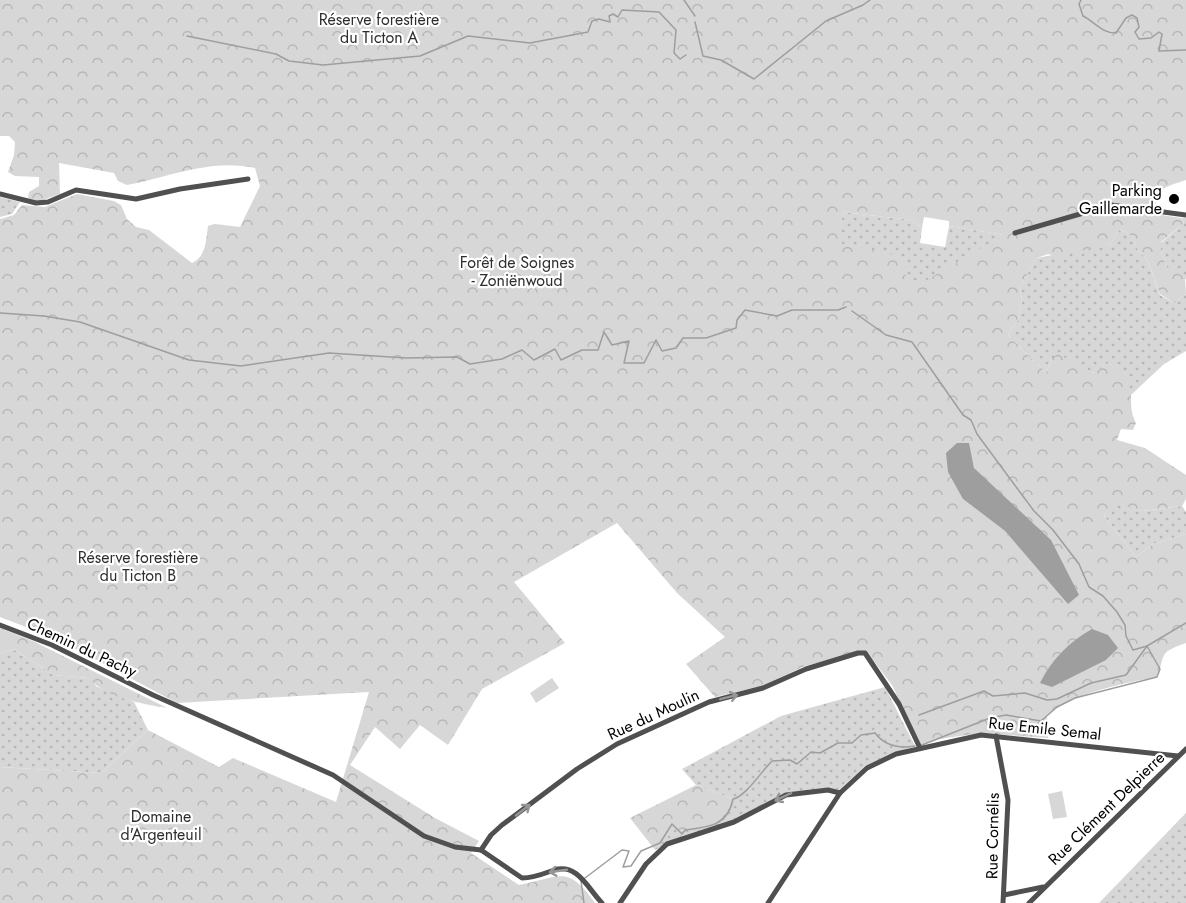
<svg xmlns="http://www.w3.org/2000/svg" width="1186" height="903" viewBox="0 0 1186 903" font-family="Jost,sans-serif">
<style>
.grass{fill:url(#grass-dots)}
.forest{fill:url(#forest-crowns);fill-rule:evenodd}
.garden{fill:#d7d7d7}
.water{fill:#9e9e9e}
.lines{fill:none;stroke-linecap:round;stroke-linejoin:round}
.stream{stroke:#9e9e9e;stroke-width:1.5}
.minor{stroke:#505050;stroke-width:5}
.oneway{stroke:#969696}
.poi-dot{fill:#000;stroke:#fff;stroke-width:2}
.labels{text-anchor:middle;stroke-width:4.5;stroke-linejoin:round;paint-order:stroke}
.park-label{font-size:16px;fill:#2e2e2e;stroke:#fff}
.poi-label{font-size:16px;fill:#000;stroke:#fff;text-anchor:end}
.street-label{font-size:16px;fill:#000;stroke:#fff}
</style>
<defs>
<pattern id="grass-dots" width="8" height="8" patternUnits="userSpaceOnUse" patternTransform="scale(1.5)"><rect width="8" height="8" fill="#d7d7d7"/><path d="M2 2h.1M6 6h.1" fill="none" stroke="#b7b7b7" stroke-width="1.8" stroke-linecap="round"/></pattern>
<pattern id="forest-crowns" width="20" height="18" patternUnits="userSpaceOnUse" patternTransform="scale(1.5)"><rect width="20" height="18" fill="#d7d7d7"/><path d="M2 6a3 3 0 1 1 6 0M12 15a3 3 0 1 1 6 0" fill="none" stroke="#b7b7b7"/></pattern>
</defs>
<rect width="100%" height="100%" fill="#fff"/>
<g class="grass">
<path d="M0,197L20,202L12,214L0,217Z"/>
<path d="M843,212L911,220L922,228L920,243L945,247L949,226L1005,235L913,289L906,279L837,243Z"/>
<path d="M1182,218H1186V279L1168,270L1161,252V243L1184,223Z"/>
<path d="M1120,229L1132,236L1138,250L1147,259L1160,295L1174,303L1186,294V351L1164,364L1131,395L1127,381L1109,363L1095,373L1052,358L1046,373L1008,335L1018,320L1022,300L1020,286L1037,258L1110,244Z"/>
<path d="M1114,502L1142,511L1182,506L1186,512V534L1153,544L1136,557L1104,516Z"/>
<path d="M13,649L54,675L89,678L97,687L134,702L148,730L101,773L0,767V653Z"/>
<path d="M885,687L915,746L865,766L839,790L829,788L785,793L734,820L682,836L655,850L652,846L660,843L672,824C701,836 712,816 733,799L696,785L682,769L781,716Z"/>
<path d="M1186,813V903H1099Z"/>
</g>
<g class="forest">
<path d="M0,0H1186V180C1162,188 1157,187 1154,214L1182,218L1184,223L1161,242V252L1168,270H1176L1185,278L1186,294L1174,303L1160,294L1147,259L1138,250L1132,236L1120,229L1110,244L1057,257L1048,254L1037,258L1020,286L1022,300L1018,320L1008,335L1046,373L1052,358L1058,354L1094,373L1109,363C1114,368 1123,374 1127,380C1135,393 1127,406 1136,423L1133,430L1121,429L1117,440L1145,448L1186,475V499L1182,506L1142,511L1115,503L1104,516L1136,557L1153,544L1186,534V643C1158,653 1166,653 1157,677C1125,683 1071,693 1047,716L1048,738L980,733L940,739L921,745L892,685L866,651L805,666L762,686L715,697L686,664L725,637L677,593L617,523L514,582L565,643L482,689L448,745L420,725L400,749L375,727L350,765L435,818L479,841L471,853L519,885C561,877 567,864 595,903H0V767L101,773L148,730L219,767L233,758L336,802L369,692L177,703L55,638L0,617V219L14,215L22,205L45,207L77,194L114,201L121,205L127,219L136,227L149,230L192,263C206,257 206,240 208,226L215,224L240,227L260,186L255,168C213,158 168,177 127,185L118,181L114,173L59,163L60,194L37,202L28,198L29,192L39,186V177L15,176L8,172L14,155L15,142L9,136H0ZM843,212L911,220L922,228L924,217L949,221V226L1004,235L913,288L906,279L903,257L838,243ZM968,444L974,468L1026,554L1005,531L963,499Z"/>
<path d="M0,628L35,642L167,708C140,703 108,699 88,678L54,675L13,649L0,653Z"/>
<path d="M696,785L733,799C728,825 710,827 685,830L682,834L672,824L660,843L652,846L630,818Z"/>
</g>
<g class="garden">
<path d="M552,678L559,688L536,703L530,693Z"/>
<path d="M1062,791L1067,817L1053,819L1048,794Z"/>
</g>
<g class="water">
<path d="M957,443H969L974,468L1051,540L1079,595L1068,604L1005,531L963,499L948,472L946,453Z"/>
<path d="M1092,629L1108,635L1118,648L1106,660L1052,687L1040,683C1052,659 1069,642 1092,629Z"/>
</g>
<g class="lines">
<g class="stream">
<path d="M684,0L695,16"/>
<path d="M1081,0L1079,4L1083,16C1095,22 1101,33 1116,33L1126,18L1132,15L1137,18L1139,27L1135,32L1139,39L1151,38L1159,32L1162,34L1159,51L1186,50"/>
<path d="M695,22L703,56L721,60L754,79L826,21L863,5L870,0"/>
<path d="M187,36L276,54L289,61L323,65L420,56L468,36L530,43L588,32L592,21L599,19L610,22L609,16L613,14L618,17L622,10L659,12L676,30L674,53L680,59L686,55"/>
<path d="M852,311L886,335L912,342L963,415L971,420L977,434L1034,511L1053,530L1079,564L1089,587L1103,596L1117,612L1125,625L1126,636L1133,650L1147,646L1160,669L1157,677L1075,698L1057,707L1041,721L1006,715L990,718L922,745"/>
<path d="M0,313L44,316L80,322L189,360L241,366L329,353L406,358L457,357L470,364L502,359L522,350L534,360L555,349L561,360L582,350H598L604,332L612,345L629,341L624,363H644L656,340L662,351L676,348L683,338H706L736,328L737,320L745,310L777,316L792,310H838L846,307"/>
<path d="M919,715L984,691L993,696L1025,693L1047,700L1057,699L1091,683L1126,675L1147,646L1186,623"/>
<path d="M585,878L622,850L629,851L623,867L631,866L641,851L660,843L672,824L682,834L685,830C710,827 728,825 733,799C745,797 761,772 772,761L790,760L797,764L811,752L820,753L838,743H852L861,735L875,733C885,746 898,749 915,746"/>
<path d="M581,881L584,903"/>
</g>
<g class="minor">
<path d="M0,194L36,203L48,202L76,190L136,199L180,189L248,179"/>
<path d="M1015,233L1111,205L1186,215"/>
<path d="M0,625L52,645L153,695L333,775L424,836L455,847L481,850L522,878C534,878 543,874 554,870C578,863 588,889 602,903"/>
<path d="M996,736L1008,800L1003,903"/>
<path d="M481,850L491,835L502,825L577,769L617,744L709,702L763,688L806,669L858,653H865L899,704L920,748"/>
<path d="M1004,895L1043,887"/>
<path d="M620,903L646,864L667,844L734,822L786,795L828,790L840,793"/>
<path d="M768,903L840,793L867,768L896,754L981,735L1178,756"/>
<path d="M1029,903L1186,749"/>
</g>
</g>
<defs><path id="oneway-shaft" d="M-6 0H5M1.5-3L5.5 0L1.5 3" fill="none" stroke-width="1.6" stroke-linecap="round" stroke-linejoin="round" transform="scale(1.5)"/></defs>
<g class="oneway">
<use href="#oneway-shaft" transform="translate(729 697) rotate(-14)"/>
<use href="#oneway-shaft" transform="translate(783 797) rotate(155)"/>
<use href="#oneway-shaft" transform="translate(523 810) rotate(-38)"/>
<use href="#oneway-shaft" transform="translate(558 871) rotate(172)"/>
</g>
<circle class="poi-dot" cx="1174" cy="199" r="6"/>
<g class="labels">
<g class="park-label">
<text x="379" y="25">Réserve forestière<tspan x="379" dy="18">du Ticton A</tspan></text>
<text x="517" y="268">Forêt de Soignes<tspan x="517" dy="18">- Zoniënwoud</tspan></text>
<text x="138" y="563">Réserve forestière<tspan x="138" dy="18">du Ticton B</tspan></text>
<text x="161" y="822">Domaine<tspan x="161" dy="18">d'Argenteuil</tspan></text>
</g>
<g class="poi-label">
<text x="1162" y="196">Parking<tspan x="1162" dy="18">Gaillemarde</tspan></text>
</g>
<g class="street-label">
<text transform="translate(82 647) rotate(25)" y="6">Chemin du Pachy</text>
<text transform="translate(653 714) rotate(-25)" y="6">Rue du Moulin</text>
<text transform="translate(1045 728) rotate(6)" y="6">Rue Emile Semal</text>
<text transform="translate(1106 808) rotate(-44)" y="6">Rue Clément Delpierre</text>
<text transform="translate(992 836) rotate(-89)" y="6">Rue Cornélis</text>
</g>
</g>
</svg>
